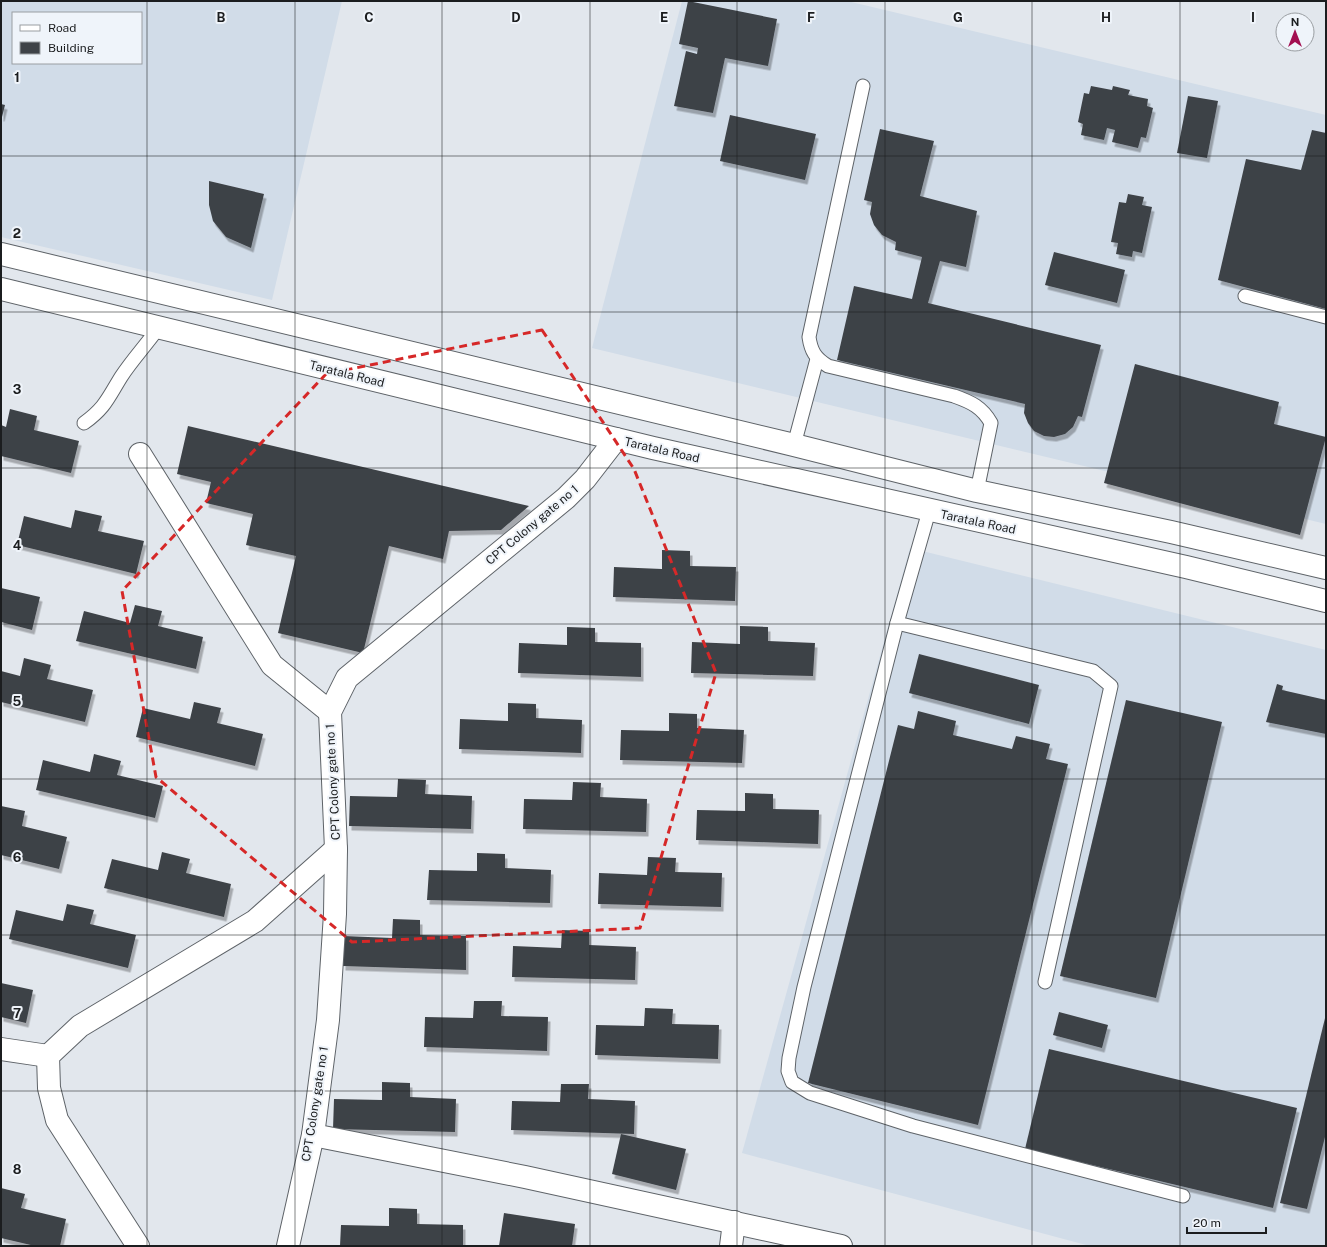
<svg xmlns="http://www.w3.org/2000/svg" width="1327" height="1247" viewBox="0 0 1327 1247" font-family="'Public Sans',sans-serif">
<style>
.built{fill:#d1dce8;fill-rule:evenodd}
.building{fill:#3e4247;filter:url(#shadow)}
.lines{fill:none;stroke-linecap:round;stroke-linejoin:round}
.service-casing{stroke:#5e6368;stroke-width:15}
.minor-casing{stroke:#5e6368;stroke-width:24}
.secondary-casing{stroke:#5e6368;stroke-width:24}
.service{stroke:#fff;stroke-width:13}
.minor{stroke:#fff;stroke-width:22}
.secondary{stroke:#fff;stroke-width:22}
.marked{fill:none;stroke:#d62828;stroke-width:3;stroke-dasharray:8 5;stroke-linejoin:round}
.grid{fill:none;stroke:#1b1d1f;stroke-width:1;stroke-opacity:0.55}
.labels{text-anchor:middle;stroke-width:4;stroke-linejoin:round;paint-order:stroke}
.street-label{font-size:12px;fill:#1b1d1f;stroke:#eff4fa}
.grid-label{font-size:13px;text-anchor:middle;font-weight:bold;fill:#1b1d1f;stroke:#eff4fa;stroke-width:4;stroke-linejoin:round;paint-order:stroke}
</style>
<defs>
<filter id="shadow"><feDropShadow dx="2.5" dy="4.5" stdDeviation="0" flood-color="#0004"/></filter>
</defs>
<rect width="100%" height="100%" fill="#e2e7ed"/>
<g class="built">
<path d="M1,1H342L272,300L1,237ZM13,13H141V63H13Z"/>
<path d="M682,1H847L1326,115V524L592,348Z"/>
<path d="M910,548L1326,650V1246H1090L742,1153Z"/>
</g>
<g class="building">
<path d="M688,1L777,19L768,66L725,58L713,113L674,106L686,51L697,54L698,48L679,44Z"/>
<path d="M1091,86L1112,90L1113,86L1130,90L1128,95L1148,99L1147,106L1153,108L1146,138L1141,137L1138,148L1112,142L1115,130L1107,128L1104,140L1081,135L1083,124L1078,122L1084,93L1089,94Z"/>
<path d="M1188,96L1218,101L1207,158L1177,153Z"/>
<path d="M1,104L5,105L2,117H1Z"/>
<path d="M730,115L816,134L805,180L720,161Z"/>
<path d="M880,129L934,141L920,196L977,211L966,267L940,261L928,303L1101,345L1082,417L1078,416L1073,427L1065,434L1054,437L1044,436L1034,431L1028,423L1024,413L1025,404L837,360L854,286L912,299L922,257L895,250L896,242L882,235L874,225L870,214L872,202L864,200Z"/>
<path d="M1312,130L1326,133V309L1218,280L1246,159L1301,170Z"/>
<path d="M209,181L264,194L251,248L226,237L213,221L209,205Z"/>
<path d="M1128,194L1144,197L1142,205L1152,207L1142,253L1133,251L1132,257L1116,254L1118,243L1111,242L1119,202L1126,203Z"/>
<path d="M1054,252L1125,270L1117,303L1045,285Z"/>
<path d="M1135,364L1279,402L1274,424L1326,437L1300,535L1104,483Z"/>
<path d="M10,409L37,416L34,430L79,441L71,473L1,456V425L6,427Z"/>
<path d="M188,426L529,506L501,530L449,531L443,559L389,546L363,653L278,633L296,556L246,545L253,514L206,503L211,482L177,474Z"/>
<path d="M75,510L102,516L98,531L144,541L136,574L17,545L24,516L71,528Z"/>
<path d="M662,550L690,551V566L736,567L735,601L613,597L614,567L662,569Z"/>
<path d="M1,588L40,597L32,630L1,622Z"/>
<path d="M135,605L162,611L158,626L203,637L196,669L76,641L84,611L130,623Z"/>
<path d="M740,626L768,627V641L815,643L813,676L691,673L692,642L740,644Z"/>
<path d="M567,627L595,628V642L641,643V677L518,673L519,643L567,645Z"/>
<path d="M919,654L1039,685L1029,724L909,693Z"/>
<path d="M24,658L51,665L47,679L93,690L85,722L1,702V671L20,676Z"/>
<path d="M1277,684L1283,686L1282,690L1326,700V734L1266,722Z"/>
<path d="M1126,700L1222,722L1156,998L1060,976Z"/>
<path d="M194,702L221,708L217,723L263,734L255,766L136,737L143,708L190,719Z"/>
<path d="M508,703L536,704V718L582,720L581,753L459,749L460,719L508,721Z"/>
<path d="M918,711L956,721L953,735L1012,749L1016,736L1050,744L1046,759L1068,764L978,1125L808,1083L898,725L914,729Z"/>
<path d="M669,713L697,714V728L744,730L742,763L620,760L621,730L669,731Z"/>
<path d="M94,754L121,761L117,775L163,786L155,818L36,790L43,760L90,772Z"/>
<path d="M398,779L426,780L425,794L472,796L471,829L349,826L350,796L397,797Z"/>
<path d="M573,782L601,783L600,797L647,799L646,832L523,829L524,799L572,800Z"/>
<path d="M745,793L773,794V809L819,810L818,844L696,840L697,810L745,811Z"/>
<path d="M1,806L25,811L22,826L67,837L59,869L1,855Z"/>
<path d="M162,852L190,859L186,873L231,884L224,917L104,888L112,859L158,870Z"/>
<path d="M477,853L505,854V868L551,870L550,903L427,900L429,870L477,871Z"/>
<path d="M648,857L676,858L675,872L722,873L721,907L598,904L599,873L647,875Z"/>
<path d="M67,904L94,910L90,924L136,935L128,968L9,939L16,910L63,921Z"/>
<path d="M393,919L420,920V935L466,936V970L343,966L344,936L392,938Z"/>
<path d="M562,930L589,931V945L636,947L635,980L512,977L513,946L561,948Z"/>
<path d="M1,983L33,990L26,1023L1,1017Z"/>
<path d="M474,1001H502L501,1016L548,1017L547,1051L424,1047L425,1017L473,1018Z"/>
<path d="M645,1008L673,1009L672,1024L719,1025L718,1059L595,1055L596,1025L644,1026Z"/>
<path d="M1059,1012L1108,1025L1102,1048L1053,1035Z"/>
<path d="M1326,1014V1133L1307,1209L1280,1203Z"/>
<path d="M1049,1049L1297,1108L1273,1208L1025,1149Z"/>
<path d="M382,1082L410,1083V1097L456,1099L455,1132L333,1129L334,1099L382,1100Z"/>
<path d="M561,1084H589L588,1099L635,1101L634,1134L511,1130L512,1101L560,1102Z"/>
<path d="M621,1134L686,1149L676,1190L612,1174Z"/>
<path d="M1,1188L25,1194L21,1208L66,1219L60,1246H35L1,1238Z"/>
<path d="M389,1208L417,1209V1224L463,1225V1246H340L341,1225L389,1226Z"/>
<path d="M504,1213L575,1224L572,1246H499Z"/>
</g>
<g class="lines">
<defs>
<g id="service">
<path d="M863,86L809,337C811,351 815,358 828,366L954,396C971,402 982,407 991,423L977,491"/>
<path d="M1245,296L1326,317"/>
<path d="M84,423C105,408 108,398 121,377C132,360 147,344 159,327"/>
<path d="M794,445L817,359"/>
<path d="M929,511L897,623L804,987L789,1058L788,1071L792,1082L810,1093L913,1126L1183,1196"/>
<path d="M897,623L1093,671L1111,686L1045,982"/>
</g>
<g id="minor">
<path d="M140,454L272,665L330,712"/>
<path d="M1,1049L48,1056"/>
<path d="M313,1135L525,1177L841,1246"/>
<path d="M138,1246L57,1120L49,1088L48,1056L80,1026L255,921L336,849"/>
<path d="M288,1246L313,1135L328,1020L335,914L336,849L330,712L347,678L566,498L585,479L616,439"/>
<path d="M731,1246L734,1222"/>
</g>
<g id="secondary">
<path d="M1,254L794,445L977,491L1171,532L1326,568"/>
<path d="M1,289L653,448L1186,567L1326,601"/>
</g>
</defs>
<use href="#service" class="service-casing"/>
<use href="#minor" class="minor-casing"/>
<use href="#secondary" class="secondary-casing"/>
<use href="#service" class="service"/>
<use href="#minor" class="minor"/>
<use href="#secondary" class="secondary"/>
</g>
<path class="marked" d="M542,330L634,469L716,673L640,928L352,942L156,777L122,591L326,374Z"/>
<path class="grid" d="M147,1V1246M295,1V1246M442,1V1246M590,1V1246M737,1V1246M885,1V1246M1032,1V1246M1180,1V1246M1,156H1326M1,312H1326M1,468H1326M1,624H1326M1,779H1326M1,935H1326M1,1091H1326"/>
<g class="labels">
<g class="street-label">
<text transform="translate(347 374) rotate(14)" y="4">Taratala Road</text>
<text transform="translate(662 450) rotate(13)" y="4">Taratala Road</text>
<text transform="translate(978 522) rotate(12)" y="4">Taratala Road</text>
<text transform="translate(532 525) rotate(-40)" y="4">CPT Colony gate no 1</text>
<text transform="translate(333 782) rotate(-93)" y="4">CPT Colony gate no 1</text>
<text transform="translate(315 1104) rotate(-81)" y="4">CPT Colony gate no 1</text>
</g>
</g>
<g class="grid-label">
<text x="221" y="22">B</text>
<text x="369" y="22">C</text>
<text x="516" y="22">D</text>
<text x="664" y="22">E</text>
<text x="811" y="22">F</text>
<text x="958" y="22">G</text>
<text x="1106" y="22">H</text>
<text x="1253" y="22">I</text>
<text x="17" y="82">1</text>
<text x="17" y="238">2</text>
<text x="17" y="394">3</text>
<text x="17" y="550">4</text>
<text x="17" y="706">5</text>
<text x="17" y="862">6</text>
<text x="17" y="1018">7</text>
<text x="17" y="1174">8</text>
</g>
<rect width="1327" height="1247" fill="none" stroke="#1b1d1f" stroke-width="4"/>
<rect x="12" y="12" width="130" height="52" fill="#eff4fa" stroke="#9a9ea2"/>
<rect x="20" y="25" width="20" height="6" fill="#ffffff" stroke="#9a9ea2"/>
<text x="48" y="32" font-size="12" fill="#1b1d1f">Road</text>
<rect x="20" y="42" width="20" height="12" fill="#3e4247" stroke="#9a9ea2"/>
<text x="48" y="52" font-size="12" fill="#1b1d1f">Building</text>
<g transform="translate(1295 32)"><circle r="19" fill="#eff4fa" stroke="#9a9ea2"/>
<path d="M0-3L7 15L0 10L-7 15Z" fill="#a30f51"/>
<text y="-6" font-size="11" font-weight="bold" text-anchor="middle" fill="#1b1d1f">N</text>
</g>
<path d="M1187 1227v6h79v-6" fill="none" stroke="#1b1d1f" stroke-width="2"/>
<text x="1193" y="1227" font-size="12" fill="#1b1d1f" stroke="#eff4fa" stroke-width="3" paint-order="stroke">20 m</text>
</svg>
